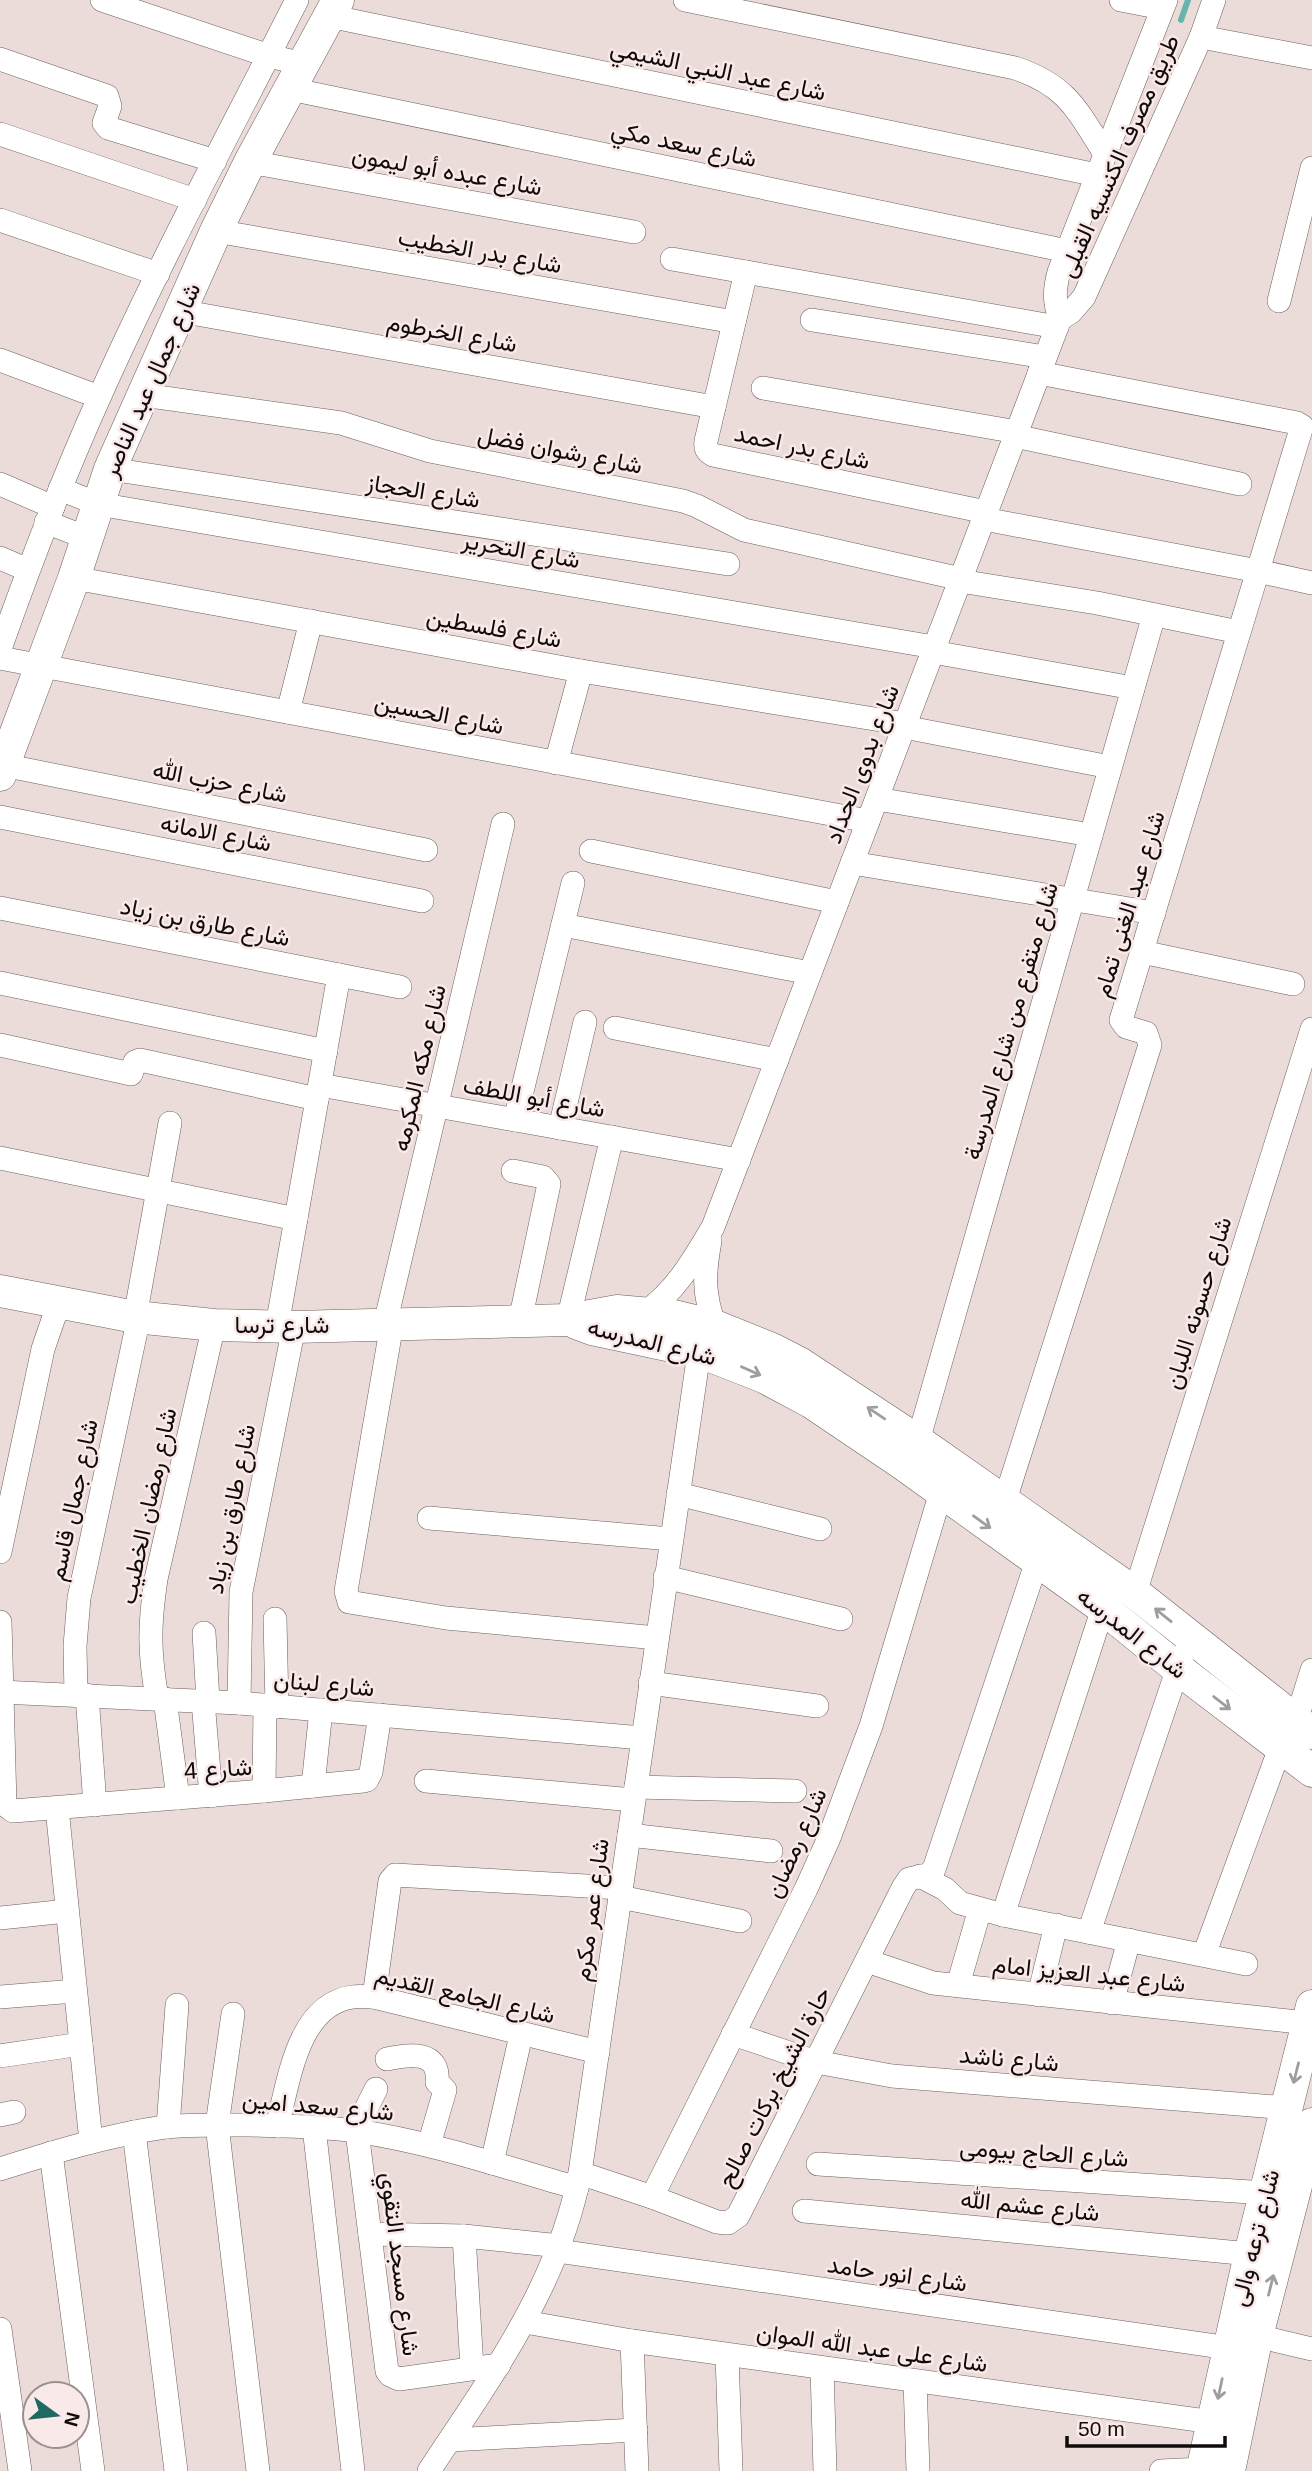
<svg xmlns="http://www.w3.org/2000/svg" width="1312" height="2471" viewBox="0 0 1312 2471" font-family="Arial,Vazirmatn,sans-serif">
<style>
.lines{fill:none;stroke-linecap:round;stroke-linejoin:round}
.stream{stroke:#69b5ad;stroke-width:6}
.street-casing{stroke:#6c5e5d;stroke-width:24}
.secondary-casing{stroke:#6c5e5d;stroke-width:33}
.street{stroke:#fff;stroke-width:23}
.secondary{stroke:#fff;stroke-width:32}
.oneway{stroke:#9f9d9d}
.labels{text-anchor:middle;stroke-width:5;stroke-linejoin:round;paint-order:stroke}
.street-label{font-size:24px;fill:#100b0a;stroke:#f9e9e8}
</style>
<rect width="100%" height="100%" fill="#ebdcda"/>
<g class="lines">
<path class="stream" d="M1181,20L1188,0"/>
<defs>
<g id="street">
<path d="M102,0L269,56L303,64"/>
<path d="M685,0L1015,68C1068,86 1077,110 1105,154"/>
<path d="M1121,0L1162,8"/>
<path d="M329,16L1097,175"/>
<path d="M1201,37L1312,58"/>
<path d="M0,59L107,96L110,106L104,123L108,128L215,161"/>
<path d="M290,89L1067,251"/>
<path d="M0,134L195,200"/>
<path d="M250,162L634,232"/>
<path d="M0,220L158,274"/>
<path d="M216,231L734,322"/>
<path d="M672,259L1057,327"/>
<path d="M746,272L706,441C705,448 706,451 713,455L986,512"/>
<path d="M1279,301L1312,168"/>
<path d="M180,311L714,407"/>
<path d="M1060,319L1071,312L1084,297L1201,37L1214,0"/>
<path d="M1060,319C1054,302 1054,290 1059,272L1166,0"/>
<path d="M812,320L1045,357"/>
<path d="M0,360L99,397"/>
<path d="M763,388L1017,432"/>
<path d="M143,395L341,423L430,451L683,501L697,506L744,530L961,579"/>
<path d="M1015,436L1240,484"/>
<path d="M110,469L728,564"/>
<path d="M0,484L53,507"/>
<path d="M60,489L98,504L934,647"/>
<path d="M984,519L1258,571L1312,583"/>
<path d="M46,522L87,538"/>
<path d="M0,558L28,570"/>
<path d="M74,578L581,671L905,724"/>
<path d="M960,581L1097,603L1239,632"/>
<path d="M0,649C30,564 62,480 99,398C159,263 230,132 297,0"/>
<path d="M933,652L1133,688"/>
<path d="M0,658L868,821"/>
<path d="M288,712L311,621"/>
<path d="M904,727L1110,767"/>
<path d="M556,763L581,671"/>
<path d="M3,765L426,850"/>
<path d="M877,799L1091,835"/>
<path d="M0,817L422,901"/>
<path d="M591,851L837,902"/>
<path d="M852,863L1154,913"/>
<path d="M0,908L400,987"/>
<path d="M563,925L810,973"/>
<path d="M1142,952L1293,984"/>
<path d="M0,983L326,1051"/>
<path d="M615,1028L777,1060"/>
<path d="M0,1045L131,1074L135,1062L140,1060L317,1099"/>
<path d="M320,1085L739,1160"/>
<path d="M515,1120L573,883"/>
<path d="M560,1128L585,1022"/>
<path d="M0,1158L296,1219"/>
<path d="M513,1171L543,1177L549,1184L520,1321"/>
<path d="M710,1241C704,1274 703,1294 715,1326"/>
<path d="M645,1313C678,1288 692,1262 713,1227L1060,319"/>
<path d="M135,1317L170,1123"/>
<path d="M568,1320L612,1137"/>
<path d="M385,1324L503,824"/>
<path d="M392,1324L346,1591L349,1602L446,1618L657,1638"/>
<path d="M277,1326L339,975"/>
<path d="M918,1441L1154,615"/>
<path d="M678,1494L820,1529"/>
<path d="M1005,1500L1150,1045L1146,1033L1126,1027L1121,1020L1302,426L1297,423L1039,373"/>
<path d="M429,1518L671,1539"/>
<path d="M0,1552L43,1349L54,1317L62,1304"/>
<path d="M665,1577L841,1619"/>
<path d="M1135,1593L1312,1029"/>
<path d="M275,1619L277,1707"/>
<path d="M0,1622L5,1805L13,1811L264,1791L363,1781L367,1780L371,1772L380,1715"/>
<path d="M204,1633L208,1701"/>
<path d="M650,1683L817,1706"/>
<path d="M0,1692L239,1703L642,1738"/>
<path d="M76,1695L75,1646L79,1598L139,1317"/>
<path d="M87,1695L95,1805"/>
<path d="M157,1698C149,1652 149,1626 156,1579L214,1325"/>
<path d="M165,1699L178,1798"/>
<path d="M203,1701L211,1796"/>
<path d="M239,1703L241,1592L294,1327"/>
<path d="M1296,1721L1312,1670"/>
<path d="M426,1781L633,1800"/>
<path d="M313,1786L321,1710"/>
<path d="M636,1787L795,1791"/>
<path d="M264,1791L265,1705"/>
<path d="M57,1808L91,2142"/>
<path d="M629,1835L771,1851"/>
<path d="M920,1876L945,1889L960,1903L1003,1915L1246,1964"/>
<path d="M620,1897L740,1921"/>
<path d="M1003,1915L1103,1608"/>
<path d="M0,1918L67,1911"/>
<path d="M1089,1932L1182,1656"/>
<path d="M1204,1955L1280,1748"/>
<path d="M867,1961L933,1983L1308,2023"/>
<path d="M958,1985L980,1909"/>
<path d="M1039,1995L1056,1925"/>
<path d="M0,1997L75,1991"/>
<path d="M374,1997L390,1881L395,1875L621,1888"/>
<path d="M1112,2003L1129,1940"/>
<path d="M233,2014L217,2125L258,2471"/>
<path d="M733,2034L816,2062L892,2076L1287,2108"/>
<path d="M0,2056L81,2044"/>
<path d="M387,2059C409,2054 440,2050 437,2082L445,2090L429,2145"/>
<path d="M0,2115L14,2112"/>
<path d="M277,2126C289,2082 297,2005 352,1997C359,1996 367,1997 374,1997L598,2052"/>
<path d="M168,2127L177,2005"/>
<path d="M314,2127L353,2471"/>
<path d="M355,2131L376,2089"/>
<path d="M357,2131L387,2371L390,2375L399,2379L499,2365"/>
<path d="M134,2132L176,2471"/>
<path d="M51,2153L93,2471"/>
<path d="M492,2163L521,2035"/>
<path d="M818,2164L1266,2193"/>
<path d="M0,2169C54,2152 108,2135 165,2127C193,2124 222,2125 250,2125C285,2126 321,2126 356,2131C431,2142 504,2167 577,2188"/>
<path d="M580,2173L652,2197L717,2222L728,2223L738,2216L903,1888L909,1879L928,1875L934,1869L1037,1561"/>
<path d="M652,2197L806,1889L829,1838L871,1726L941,1492"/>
<path d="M804,2211L1250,2254"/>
<path d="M370,2234L464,2236L560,2246"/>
<path d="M464,2236L472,2368"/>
<path d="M558,2251L1229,2348"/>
<path d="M525,2322L632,2341L1213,2422"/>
<path d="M0,2329L20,2471"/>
<path d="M1257,2336L1312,2349"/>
<path d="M632,2341L637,2471"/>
<path d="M727,2355L731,2471"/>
<path d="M822,2368L825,2471"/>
<path d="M915,2381L918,2471"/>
<path d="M450,2440L636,2430"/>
<path d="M429,2471C491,2377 558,2286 580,2173L701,1339"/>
<path d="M1161,2471L1202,2469V2471"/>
</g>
<g id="secondary">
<path d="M0,775L74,578L110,469L216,231L250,162L338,0"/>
<path d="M0,1291L135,1317L214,1325L294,1327L568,1320L617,1311L674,1316L715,1326L772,1349L801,1364L918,1441L1135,1593L1312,1733"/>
<path d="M576,1323L592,1329L700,1352L764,1377L811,1402L903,1464L1103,1608L1177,1668L1312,1771"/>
<path d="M1202,2471L1250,2254L1312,2006"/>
<path d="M1229,2471L1257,2336L1312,2124"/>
</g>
</defs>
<use href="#street" class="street-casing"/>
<use href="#secondary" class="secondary-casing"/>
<use href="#street" class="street"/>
<use href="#secondary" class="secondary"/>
</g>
<defs><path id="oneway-shaft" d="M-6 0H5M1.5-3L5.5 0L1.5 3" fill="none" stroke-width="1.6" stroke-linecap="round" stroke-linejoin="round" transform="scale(1.75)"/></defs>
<g class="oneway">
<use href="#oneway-shaft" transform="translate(751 1371) rotate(24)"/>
<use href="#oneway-shaft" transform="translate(876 1413) rotate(-146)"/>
<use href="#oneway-shaft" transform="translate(982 1522) rotate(36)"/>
<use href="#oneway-shaft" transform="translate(1163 1615) rotate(-141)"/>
<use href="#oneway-shaft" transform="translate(1222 1703) rotate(38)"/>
<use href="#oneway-shaft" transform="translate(1296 2073) rotate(104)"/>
<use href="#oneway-shaft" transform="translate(1271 2285) rotate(-76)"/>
<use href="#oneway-shaft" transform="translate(1220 2389) rotate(102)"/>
</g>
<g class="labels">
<g class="street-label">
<text transform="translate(718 70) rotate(12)" y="8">شارع عبد النبي الشيمي</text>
<text transform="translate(684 144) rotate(12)" y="8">شارع سعد مكي</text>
<text transform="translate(1119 156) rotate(-66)" y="8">طريق مصرف الكنسيه القبلى</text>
<text transform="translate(447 171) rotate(10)" y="8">شارع عبده أبو ليمون</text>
<text transform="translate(480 251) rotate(10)" y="8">شارع بدر الخطيب</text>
<text transform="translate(452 333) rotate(10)" y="8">شارع الخرطوم</text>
<text transform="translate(151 380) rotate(-66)" y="8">شارع جمال عبد الناصر</text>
<text transform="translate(802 447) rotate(12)" y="8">شارع بدر احمد</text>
<text transform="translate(560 450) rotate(11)" y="8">شارع رشوان فضل</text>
<text transform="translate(423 491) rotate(9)" y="8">شارع الحجاز</text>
<text transform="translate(521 550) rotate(10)" y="8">شارع التحرير</text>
<text transform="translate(494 628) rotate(10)" y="8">شارع فلسطين</text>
<text transform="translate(439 714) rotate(11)" y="8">شارع الحسين</text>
<text transform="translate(862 764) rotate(-69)" y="8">شارع بدوى الحداد</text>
<text transform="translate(220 782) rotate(11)" y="8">شارع حزب الله</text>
<text transform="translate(216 833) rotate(11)" y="8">شارع الامانه</text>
<text transform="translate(1129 904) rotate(-73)" y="8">شارع عبد الغنى تمام</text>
<text transform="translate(205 922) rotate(11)" y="8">شارع طارق بن زياد</text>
<text transform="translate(1011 1021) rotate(-74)" y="8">شارع متفرع من شارع المدرسة</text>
<text transform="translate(419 1068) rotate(-77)" y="8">شارع مكه المكرمه</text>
<text transform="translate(534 1097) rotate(10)" y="8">شارع أبو اللطف</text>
<text transform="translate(1198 1303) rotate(-73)" y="8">شارع حسونه اللبان</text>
<text x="282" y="1333">شارع ترسا</text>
<text transform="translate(652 1342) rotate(14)" y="8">شارع المدرسه</text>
<text transform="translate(73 1500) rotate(-78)" y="8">شارع جمال قاسم</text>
<text transform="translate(148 1506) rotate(-78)" y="8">شارع رمضان الخطيب</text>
<text transform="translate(231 1509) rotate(-79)" y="8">شارع طارق بن زياد</text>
<text transform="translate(1132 1633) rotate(38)" y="8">شارع المدرسه</text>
<text transform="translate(324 1684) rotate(5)" y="8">شارع لبنان</text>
<text transform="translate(218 1769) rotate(-4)" y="8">شارع 4</text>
<text transform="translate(796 1843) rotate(-66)" y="8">شارع رمضان</text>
<text transform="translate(591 1910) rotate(-82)" y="8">شارع عمر مكرم</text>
<text transform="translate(1089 1974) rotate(6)" y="8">شارع عبد العزيز امام</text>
<text transform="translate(465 1995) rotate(13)" y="8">شارع الجامع القديم</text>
<text transform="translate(1009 2059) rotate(5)" y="8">شارع ناشد</text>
<text transform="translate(774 2087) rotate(-63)" y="8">حارة الشيخ بركات صالح</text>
<text transform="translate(318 2106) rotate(5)" y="8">شارع سعد امين</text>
<text transform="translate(1044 2153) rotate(4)" y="8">شارع الحاج بيومى</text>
<text transform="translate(1030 2206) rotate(6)" y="8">شارع عشم الله</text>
<text transform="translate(1255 2238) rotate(-76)" y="8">شارع ترعه والى</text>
<text transform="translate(400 2264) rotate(83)" y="8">شارع مسجد التقوي</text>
<text transform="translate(897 2274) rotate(8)" y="8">شارع انور حامد</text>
<text transform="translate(872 2348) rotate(8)" y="8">شارع على عبد الله الموان</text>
</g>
</g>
<g transform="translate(56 2415) rotate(105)"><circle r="33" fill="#f9e9e8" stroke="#9c908f" stroke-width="2"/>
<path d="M0-5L12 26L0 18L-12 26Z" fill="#1e6962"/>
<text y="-10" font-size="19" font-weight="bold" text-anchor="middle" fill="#100b0a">N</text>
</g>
<path d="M1067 2436v10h158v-10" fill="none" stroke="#100b0a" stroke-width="3.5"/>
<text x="1078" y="2436" font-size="21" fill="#100b0a" stroke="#f9e9e8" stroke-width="5" paint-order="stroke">50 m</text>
</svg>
